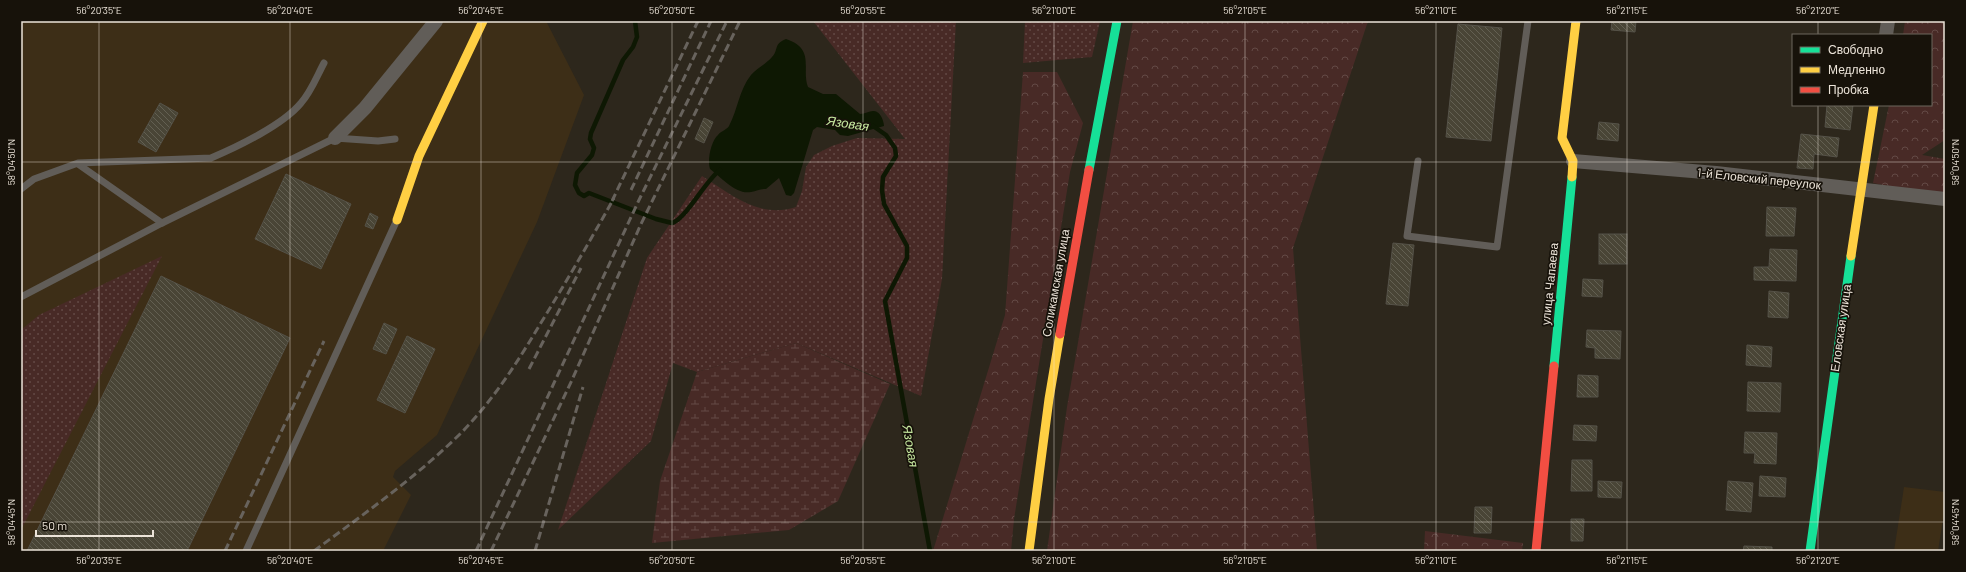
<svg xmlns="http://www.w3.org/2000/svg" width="1966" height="572" viewBox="0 0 1966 572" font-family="Barlow,sans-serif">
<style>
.built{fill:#3d2e17}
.grass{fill:url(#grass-dots)}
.forest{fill:url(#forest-crowns)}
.wetland{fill:url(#wetland-marsh)}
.water{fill:#0e1803}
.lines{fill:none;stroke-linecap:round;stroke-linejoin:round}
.stream{stroke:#0e1803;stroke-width:4.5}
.building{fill:url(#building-back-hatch);stroke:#555248}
.lane{stroke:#615d58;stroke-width:7}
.street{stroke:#615d58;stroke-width:14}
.fast{stroke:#16e098;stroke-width:9}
.slow{stroke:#ffcf43;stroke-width:9}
.jam{stroke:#f24e42;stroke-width:9}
.rail{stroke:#68635d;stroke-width:3;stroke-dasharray:8 4;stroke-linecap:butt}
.ticks{fill:none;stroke:#ece4d9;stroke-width:1;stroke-opacity:0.45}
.labels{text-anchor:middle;stroke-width:3.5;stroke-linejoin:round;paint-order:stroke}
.street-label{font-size:12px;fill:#ece4d9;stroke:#17120a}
.water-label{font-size:13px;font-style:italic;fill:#c7e9a0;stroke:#17120a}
.neatline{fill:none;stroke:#ece4d9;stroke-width:1.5}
.ticks-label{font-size:10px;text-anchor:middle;fill:#ece4d9}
</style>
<defs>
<pattern id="grass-dots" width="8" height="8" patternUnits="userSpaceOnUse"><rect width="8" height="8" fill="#482a26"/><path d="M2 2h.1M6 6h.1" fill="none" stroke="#634945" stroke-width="1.8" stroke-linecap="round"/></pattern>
<pattern id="forest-crowns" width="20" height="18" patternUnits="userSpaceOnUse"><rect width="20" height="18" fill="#482a26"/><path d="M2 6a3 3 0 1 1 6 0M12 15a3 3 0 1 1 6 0" fill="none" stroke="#634945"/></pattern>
<pattern id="wetland-marsh" width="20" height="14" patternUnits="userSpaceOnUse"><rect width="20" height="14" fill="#482a26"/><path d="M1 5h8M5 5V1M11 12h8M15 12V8" fill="none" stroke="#634945"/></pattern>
<pattern id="building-back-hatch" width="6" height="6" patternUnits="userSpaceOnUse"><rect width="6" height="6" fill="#494536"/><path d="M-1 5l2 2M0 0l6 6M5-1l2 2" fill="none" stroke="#636052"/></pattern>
</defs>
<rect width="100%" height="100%" fill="#2d271c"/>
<g class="built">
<path d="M21,21H546L584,95L537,222L437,435L395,471L393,477L411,495L383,551H21Z"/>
<path d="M1904,487L1945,492V507L1938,551H1894Z"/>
</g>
<g class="grass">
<path d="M813,21H956L942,279L921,396L796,343L697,372L673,363L651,441L558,530L647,258L702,176C732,195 759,219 796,207L802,191L806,167L814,155L832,146L857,138L905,139Z"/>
<path d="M1025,21H1100L1092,57L1023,63Z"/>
<path d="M162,256L21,530V330L39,315Z"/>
</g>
<g class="forest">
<path d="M1133,21H1368L1293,248L1317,551H1047L1067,407Z"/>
<path d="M1905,21H1945V140L1922,155L1945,159V197L1873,183L1889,105H1931V35H1903Z"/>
<path d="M1023,72H1057L1083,123L1070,172L1014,519L1011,551H933L1005,315Z"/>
<path d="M1425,531L1523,543L1522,551H1424Z"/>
</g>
<path class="wetland" d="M796,343L890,384L838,501L789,530L652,543L660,481L697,372Z"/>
<path class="water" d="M786,39C816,49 801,69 808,87L823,94H836L860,114C865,114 869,111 873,111C880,110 884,121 884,126L848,136L840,135L835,130L817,127L813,130L794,193L791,196L786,195L779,178L766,189C760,189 757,191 751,192C736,195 721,177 710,169C707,160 711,141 718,135C721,131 728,129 729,126C738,109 739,90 751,75C757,68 766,64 772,57C779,50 773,44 786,39Z"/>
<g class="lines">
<g class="stream">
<path d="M635,21L637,37L633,47L623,60L591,133L590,139L594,148L592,155L577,173L575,185L579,193L584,196L589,193L656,219L672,223C686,219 705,181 720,170"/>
<path d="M873,126L886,135L895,148L896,156L883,177L882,190L884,204L907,246V258L885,301L930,551"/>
</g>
</g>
<g class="building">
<path d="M1612,21H1636L1635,32L1611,30Z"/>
<path d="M1458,24L1502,28L1491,141L1446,137Z"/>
<path d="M160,103L178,113L156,152L138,142Z"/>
<path d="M1827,105H1853L1850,130L1825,127Z"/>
<path d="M704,118L713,122L704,143L695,139Z"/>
<path d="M1599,122L1619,124L1618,141L1597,139Z"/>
<path d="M1801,134L1839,138L1837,157L1814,154L1813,169L1797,168Z"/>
<path d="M286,174L351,204L321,269L255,239Z"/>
<path d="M1767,207L1796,208L1794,236H1766Z"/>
<path d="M370,213L378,217L373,229L365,226Z"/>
<rect x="1599" y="234" width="28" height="30"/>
<path d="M1393,243L1414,245L1408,306L1386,304Z"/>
<path d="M1770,249L1797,250L1796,281L1754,280V267H1769Z"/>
<path d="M161,276L290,338L187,551H27Z"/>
<path d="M1583,279L1603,280L1602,297L1582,296Z"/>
<path d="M1769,291L1789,293L1788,318L1768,317Z"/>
<path d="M384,323L397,329L386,354L373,349Z"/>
<path d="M1587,330L1621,331L1620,359L1595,358V348L1586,347Z"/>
<path d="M407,336L435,349L405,413L377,400Z"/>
<path d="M1747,345L1772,347L1771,367L1746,365Z"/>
<path d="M1578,375L1598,376V397H1577Z"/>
<path d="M1748,382L1781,383L1780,412L1747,411Z"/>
<path d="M1574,425L1597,426L1596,441L1573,440Z"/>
<path d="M1745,432L1777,433L1776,464L1754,463L1755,453H1744Z"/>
<path d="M1572,460H1592V491H1571Z"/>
<path d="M1760,476L1786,478L1785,497L1759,496Z"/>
<path d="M1598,481L1622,482L1621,498L1598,497Z"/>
<path d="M1728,481L1753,483L1751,512L1726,510Z"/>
<path d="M1475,507H1492L1491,533H1474Z"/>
<path d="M1571,519H1584L1583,541H1571Z"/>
<path d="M1744,546L1772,547V551H1743Z"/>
</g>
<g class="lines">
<g class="lane">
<path d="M1418,161L1407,236L1497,247L1528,21"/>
<path d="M78,164L162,223"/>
<path d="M21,189L34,179L78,163L211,158C237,147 283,125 301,103C311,92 317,76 324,63"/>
<path d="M21,297L162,223L335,138L378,141L395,139"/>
<path d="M246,551L396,222"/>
</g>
<g class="street">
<path d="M1886,35L1888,21"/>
<path d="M335,138L365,108L436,21"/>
<path d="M1573,161L1716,173L1945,199"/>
</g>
<g class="fast">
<path d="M1089,170L1117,21"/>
<path d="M1554,366L1572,177"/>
<path d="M1810,551L1851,256"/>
</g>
<g class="slow">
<path d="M1572,177L1573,161L1562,138L1576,21"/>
<path d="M397,220L419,156L483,21"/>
<path d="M1851,256L1874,105"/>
<path d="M1029,551L1049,399L1060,334"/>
</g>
<g class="jam">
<path d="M1060,334L1089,170"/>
<path d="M1536,551L1554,366"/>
</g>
<g class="rail">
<path d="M631,190L711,21"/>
<path d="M612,201L698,21"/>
<path d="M529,369L581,268"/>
<path d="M225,551L324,341"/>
<path d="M314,551C365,513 418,476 463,431C493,400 517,363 539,326C565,284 590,241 614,198"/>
<path d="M476,551L639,200L727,21"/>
<path d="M491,551L572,380L641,224L740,21"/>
<path d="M535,551L583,387"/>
</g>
</g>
<path class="ticks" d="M99,21V551M290,21V551M481,21V551M672,21V551M863,21V551M1054,21V551M1245,21V551M1436,21V551M1627,21V551M1818,21V35M1818,105V551M21,162H1945M21,522H1945"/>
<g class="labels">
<g class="street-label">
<text transform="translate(1759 179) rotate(6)" y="4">1-й Еловский переулок</text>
<text transform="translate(1056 283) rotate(-80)" y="4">Соликамская улица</text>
<text transform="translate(1550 284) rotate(-84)" y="4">улица Чапаева</text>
<text transform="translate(1841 328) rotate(-82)" y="4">Еловская улица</text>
</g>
<g class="water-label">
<text transform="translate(848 123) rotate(8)" y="5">Язовая</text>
<text transform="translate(911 446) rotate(80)" y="5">Язовая</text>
</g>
</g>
<rect width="1966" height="572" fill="none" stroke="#17120a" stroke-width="44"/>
<rect x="1792" y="34" width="140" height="72" fill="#17120a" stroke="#6c665d"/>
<rect x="1800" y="47" width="20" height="6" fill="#16e098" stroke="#6c665d"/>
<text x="1828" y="54" font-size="12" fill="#ece4d9">Свободно</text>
<rect x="1800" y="67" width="20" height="6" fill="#ffcf43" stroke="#6c665d"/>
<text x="1828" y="74" font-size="12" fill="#ece4d9">Медленно</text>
<rect x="1800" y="87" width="20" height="6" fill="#f24e42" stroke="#6c665d"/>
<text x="1828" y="94" font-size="12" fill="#ece4d9">Пробка</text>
<path d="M36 530v6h117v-6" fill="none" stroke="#ece4d9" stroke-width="2"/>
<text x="42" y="530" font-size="12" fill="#ece4d9" stroke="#17120a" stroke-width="3" paint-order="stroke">50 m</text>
<rect x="22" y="22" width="1922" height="528" class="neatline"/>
<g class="ticks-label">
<text x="99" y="14">56°20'35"E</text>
<text x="290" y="14">56°20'40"E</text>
<text x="481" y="14">56°20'45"E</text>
<text x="672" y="14">56°20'50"E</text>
<text x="863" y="14">56°20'55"E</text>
<text x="1054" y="14">56°21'00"E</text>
<text x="1245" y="14">56°21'05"E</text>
<text x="1436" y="14">56°21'10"E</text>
<text x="1627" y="14">56°21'15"E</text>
<text x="1818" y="14">56°21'20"E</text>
<text transform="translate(11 162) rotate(-90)" y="4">58°04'50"N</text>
<text transform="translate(1955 162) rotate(-90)" y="4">58°04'50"N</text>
<text transform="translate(11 522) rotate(-90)" y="4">58°04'45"N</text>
<text transform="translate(1955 522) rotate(-90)" y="4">58°04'45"N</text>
<text x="99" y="564">56°20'35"E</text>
<text x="290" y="564">56°20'40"E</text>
<text x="481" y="564">56°20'45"E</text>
<text x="672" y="564">56°20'50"E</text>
<text x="863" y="564">56°20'55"E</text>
<text x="1054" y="564">56°21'00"E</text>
<text x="1245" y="564">56°21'05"E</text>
<text x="1436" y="564">56°21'10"E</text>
<text x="1627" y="564">56°21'15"E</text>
<text x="1818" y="564">56°21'20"E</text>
</g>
</svg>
